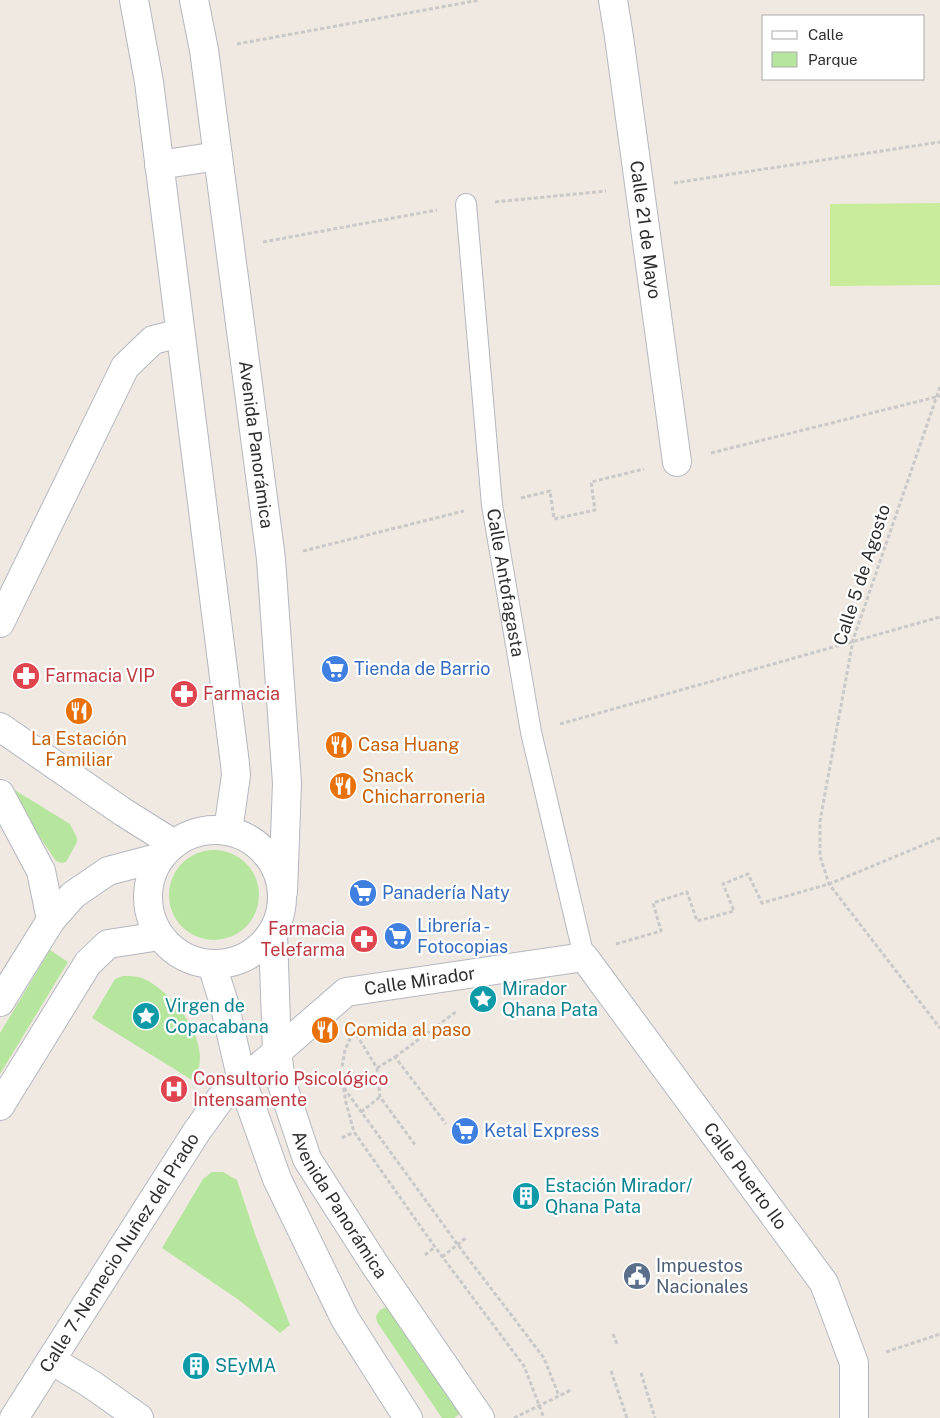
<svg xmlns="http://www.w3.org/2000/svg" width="940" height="1418" viewBox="0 0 940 1418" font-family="'Public Sans',sans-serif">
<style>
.green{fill:#b6e59e}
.pitch{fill:#c9ec9a}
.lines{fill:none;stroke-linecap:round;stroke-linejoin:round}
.lane-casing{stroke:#b4b7c1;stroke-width:22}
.street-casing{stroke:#b4b7c1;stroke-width:30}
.secondary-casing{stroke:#b4b7c1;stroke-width:30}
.path{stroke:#c9c9c9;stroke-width:3;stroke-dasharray:4 2.5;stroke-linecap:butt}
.lane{stroke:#fff;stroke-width:20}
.street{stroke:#fff;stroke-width:28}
.secondary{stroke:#fff;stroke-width:28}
.labels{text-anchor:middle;stroke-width:4.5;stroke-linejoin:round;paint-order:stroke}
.street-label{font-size:18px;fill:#2e2e2e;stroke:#fff}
.shop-label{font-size:18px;fill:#366cbe;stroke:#fff;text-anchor:start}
.health-label{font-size:18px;fill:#be3a42;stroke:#fff;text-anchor:start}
.food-label{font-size:18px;fill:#c56008;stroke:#fff;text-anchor:start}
.culture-label{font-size:18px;fill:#0d838f;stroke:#fff;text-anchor:start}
.service-label{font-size:18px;fill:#4e5e75;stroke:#fff;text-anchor:start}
</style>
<rect width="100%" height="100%" fill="#efe9e1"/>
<g class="green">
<path d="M11,789H13L70,824L77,838V842L66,862L62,863L56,861L10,793Z"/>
<circle cx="214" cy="895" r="45"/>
<path d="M50,950L68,962L0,1074V1033Z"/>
<path d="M123,976C129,976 136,976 142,978C171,990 209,1038 198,1070C196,1073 194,1077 192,1080L92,1018L115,979Z"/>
<path d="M212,1172H223L237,1180L256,1237L290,1325L280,1333L239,1300L162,1248L203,1179Z"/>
<path d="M386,1307L393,1309L461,1413L454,1418H442L377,1322L376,1316L380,1310Z"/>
</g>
<path class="pitch" d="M940,203V285L830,286V204Z"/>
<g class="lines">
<defs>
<g id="lane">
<path id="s1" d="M466,204L492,505L531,732L584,957"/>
</g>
<g id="street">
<path id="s2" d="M613,0L619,37L677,462"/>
<path d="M0,623L125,367L153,340L180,333"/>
<path id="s3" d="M277,1052L346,992L584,957L824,1283L854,1363V1418"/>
<path d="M51,1360L91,1384L139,1418"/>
</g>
<g id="secondary">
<path d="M134,0L149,82L235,764L236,775L228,831"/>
<path id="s4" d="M194,0L204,50L271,559L287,783L283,892"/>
<path d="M159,165L218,156"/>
<path d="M0,727L123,812L174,844"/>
<path d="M0,794L41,871L51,920"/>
<circle cx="215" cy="897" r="67"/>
<path id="s5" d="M273,934L277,1052L281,1081L307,1159L375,1265L480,1418"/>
<path d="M212,965L224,1003L242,1081L277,1179L345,1319L408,1418"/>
<path d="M0,1002L51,920L73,895L108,871L161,857"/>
<path d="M0,1106L88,963L108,944L160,936"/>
<path id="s6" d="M14,1418L197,1131L220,1099L277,1052"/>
</g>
</defs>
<use href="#lane" class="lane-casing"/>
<use href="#street" class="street-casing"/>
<use href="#secondary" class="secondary-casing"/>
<g class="path">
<path d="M237,44L480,0"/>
<path d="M674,183L940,142"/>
<path d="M495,202L606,191"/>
<path d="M263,242L437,210"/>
<path d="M940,387L853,640L820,821V856L829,884L940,1028"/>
<path d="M711,453L940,396"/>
<path d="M521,498L550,491L554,519L595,510L591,482L644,469"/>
<path d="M303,551L464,511"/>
<path d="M560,724L940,617"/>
<path d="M616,944L661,931L653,903L687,892L697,921L734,911L723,884L748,874L762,903L829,884L940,838"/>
<path d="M353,1029L377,1068L380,1097L416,1146"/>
<path d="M353,1032L345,1050L341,1073L346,1103L354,1132L435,1247L524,1366L544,1418"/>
<path d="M395,1057L457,1011"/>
<path d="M377,1068L395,1057L446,1124"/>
<path d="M344,1088L458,1245L544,1358L559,1396"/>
<path d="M361,1112L380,1097"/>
<path d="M342,1138L354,1132"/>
<path d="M425,1255L435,1247"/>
<path d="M442,1257L467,1237"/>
<path d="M613,1334L617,1344"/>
<path d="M886,1352L940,1334"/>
<path d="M611,1371L627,1418"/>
<path d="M641,1373L655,1418"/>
<path d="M514,1418L571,1390"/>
</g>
<use href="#lane" class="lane"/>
<use href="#street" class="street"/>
<use href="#secondary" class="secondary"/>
</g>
<defs>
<symbol id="supermarket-disc" viewBox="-11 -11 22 22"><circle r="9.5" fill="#3f7fe0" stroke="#fff"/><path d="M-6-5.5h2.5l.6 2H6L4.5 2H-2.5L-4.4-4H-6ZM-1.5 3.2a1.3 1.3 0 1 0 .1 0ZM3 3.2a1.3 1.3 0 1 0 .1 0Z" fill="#fff"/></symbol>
<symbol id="pharmacy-disc" viewBox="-11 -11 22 22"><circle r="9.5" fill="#e0444e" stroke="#fff"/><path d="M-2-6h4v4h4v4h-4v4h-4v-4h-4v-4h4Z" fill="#fff"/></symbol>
<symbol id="restaurant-disc" viewBox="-11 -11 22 22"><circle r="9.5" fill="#e8710a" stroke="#fff"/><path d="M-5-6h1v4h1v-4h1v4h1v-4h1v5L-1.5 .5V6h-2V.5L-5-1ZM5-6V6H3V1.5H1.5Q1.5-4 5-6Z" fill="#fff"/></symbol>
<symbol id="sight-disc" viewBox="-11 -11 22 22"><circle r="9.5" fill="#0f9aa8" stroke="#fff"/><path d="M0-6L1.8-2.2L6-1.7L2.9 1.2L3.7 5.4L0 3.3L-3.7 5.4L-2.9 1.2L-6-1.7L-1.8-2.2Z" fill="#fff"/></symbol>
<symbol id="hospital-disc" viewBox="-11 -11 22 22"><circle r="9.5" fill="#e0444e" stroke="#fff"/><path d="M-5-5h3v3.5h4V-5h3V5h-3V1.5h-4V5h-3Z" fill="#fff"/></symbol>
<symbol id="building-disc" viewBox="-11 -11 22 22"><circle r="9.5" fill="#0f9aa8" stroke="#fff"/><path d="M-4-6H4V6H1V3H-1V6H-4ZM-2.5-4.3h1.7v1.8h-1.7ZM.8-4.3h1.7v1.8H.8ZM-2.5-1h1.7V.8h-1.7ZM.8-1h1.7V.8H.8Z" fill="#fff"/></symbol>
<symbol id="civic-disc" viewBox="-11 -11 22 22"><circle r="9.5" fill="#5c6f8a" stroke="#fff"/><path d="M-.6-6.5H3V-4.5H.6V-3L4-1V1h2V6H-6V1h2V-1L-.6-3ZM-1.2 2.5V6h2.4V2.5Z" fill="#fff"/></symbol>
</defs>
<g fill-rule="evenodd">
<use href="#supermarket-disc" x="319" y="653" width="32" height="32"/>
<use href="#pharmacy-disc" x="10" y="660" width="32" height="32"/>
<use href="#pharmacy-disc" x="168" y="678" width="32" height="32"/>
<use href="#restaurant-disc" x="63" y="695" width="32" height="32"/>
<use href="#restaurant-disc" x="323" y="729" width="32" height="32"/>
<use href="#restaurant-disc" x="327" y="770" width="32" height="32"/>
<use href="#supermarket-disc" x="347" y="877" width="32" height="32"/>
<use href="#supermarket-disc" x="382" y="920" width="32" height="32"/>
<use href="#pharmacy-disc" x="348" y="923" width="32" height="32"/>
<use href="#sight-disc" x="467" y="983" width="32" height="32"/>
<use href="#sight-disc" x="130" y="1000" width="32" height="32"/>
<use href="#restaurant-disc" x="309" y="1014" width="32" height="32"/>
<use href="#hospital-disc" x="158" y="1073" width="32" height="32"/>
<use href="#supermarket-disc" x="449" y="1115" width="32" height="32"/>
<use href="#building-disc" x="510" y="1180" width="32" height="32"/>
<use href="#civic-disc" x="621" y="1260" width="32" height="32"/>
<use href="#building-disc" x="180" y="1350" width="32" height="32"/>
</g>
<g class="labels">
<g class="street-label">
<text dy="6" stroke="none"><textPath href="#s2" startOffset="232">Calle 21 de Mayo</textPath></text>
<text dy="6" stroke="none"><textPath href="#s4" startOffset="449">Avenida Panorámica</textPath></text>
<text transform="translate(862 575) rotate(-72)" y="6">Calle 5 de Agosto</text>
<text dy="6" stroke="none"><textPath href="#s1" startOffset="381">Calle Antofagasta</textPath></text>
<text dy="6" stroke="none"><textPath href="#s3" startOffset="166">Calle Mirador</textPath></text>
<text dy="6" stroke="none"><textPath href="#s3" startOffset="604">Calle Puerto Ilo</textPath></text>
<text dy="6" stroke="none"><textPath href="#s5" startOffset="285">Avenida Panorámica</textPath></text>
<text dy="6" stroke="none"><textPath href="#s6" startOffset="196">Calle 7-Nemecio Nuñez del Prado</textPath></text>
</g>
<g class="shop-label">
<text x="354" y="675">Tienda de Barrio</text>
<text x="382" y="899">Panadería Naty</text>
<text x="417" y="932">Librería -<tspan x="417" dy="21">Fotocopias</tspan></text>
<text x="484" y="1137">Ketal Express</text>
</g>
<g class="health-label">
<text x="45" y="682">Farmacia VIP</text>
<text x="203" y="700">Farmacia</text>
<text x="345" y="935" text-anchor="end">Farmacia<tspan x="345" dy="21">Telefarma</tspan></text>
<text x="193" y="1085">Consultorio Psicológico<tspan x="193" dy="21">Intensamente</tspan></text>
</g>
<g class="food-label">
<text x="79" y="745" text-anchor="middle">La Estación<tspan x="79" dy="21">Familiar</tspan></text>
<text x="358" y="751">Casa Huang</text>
<text x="362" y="782">Snack<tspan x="362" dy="21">Chicharroneria</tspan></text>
<text x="344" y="1036">Comida al paso</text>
</g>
<g class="culture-label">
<text x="502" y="995">Mirador<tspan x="502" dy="21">Qhana Pata</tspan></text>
<text x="165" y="1012">Virgen de<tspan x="165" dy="21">Copacabana</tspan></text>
<text x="545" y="1192">Estación Mirador/<tspan x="545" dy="21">Qhana Pata</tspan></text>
<text x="215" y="1372">SEyMA</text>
</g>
<g class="service-label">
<text x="656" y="1272">Impuestos<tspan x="656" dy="21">Nacionales</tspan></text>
</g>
</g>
<rect x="762" y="15" width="162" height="65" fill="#ffffff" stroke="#ababab"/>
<rect x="772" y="31" width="25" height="8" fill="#ffffff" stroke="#ababab"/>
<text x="808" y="40" font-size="15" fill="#2e2e2e">Calle</text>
<rect x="772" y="52" width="25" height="15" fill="#b6e59e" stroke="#ababab"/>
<text x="808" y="65" font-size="15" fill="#2e2e2e">Parque</text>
</svg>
